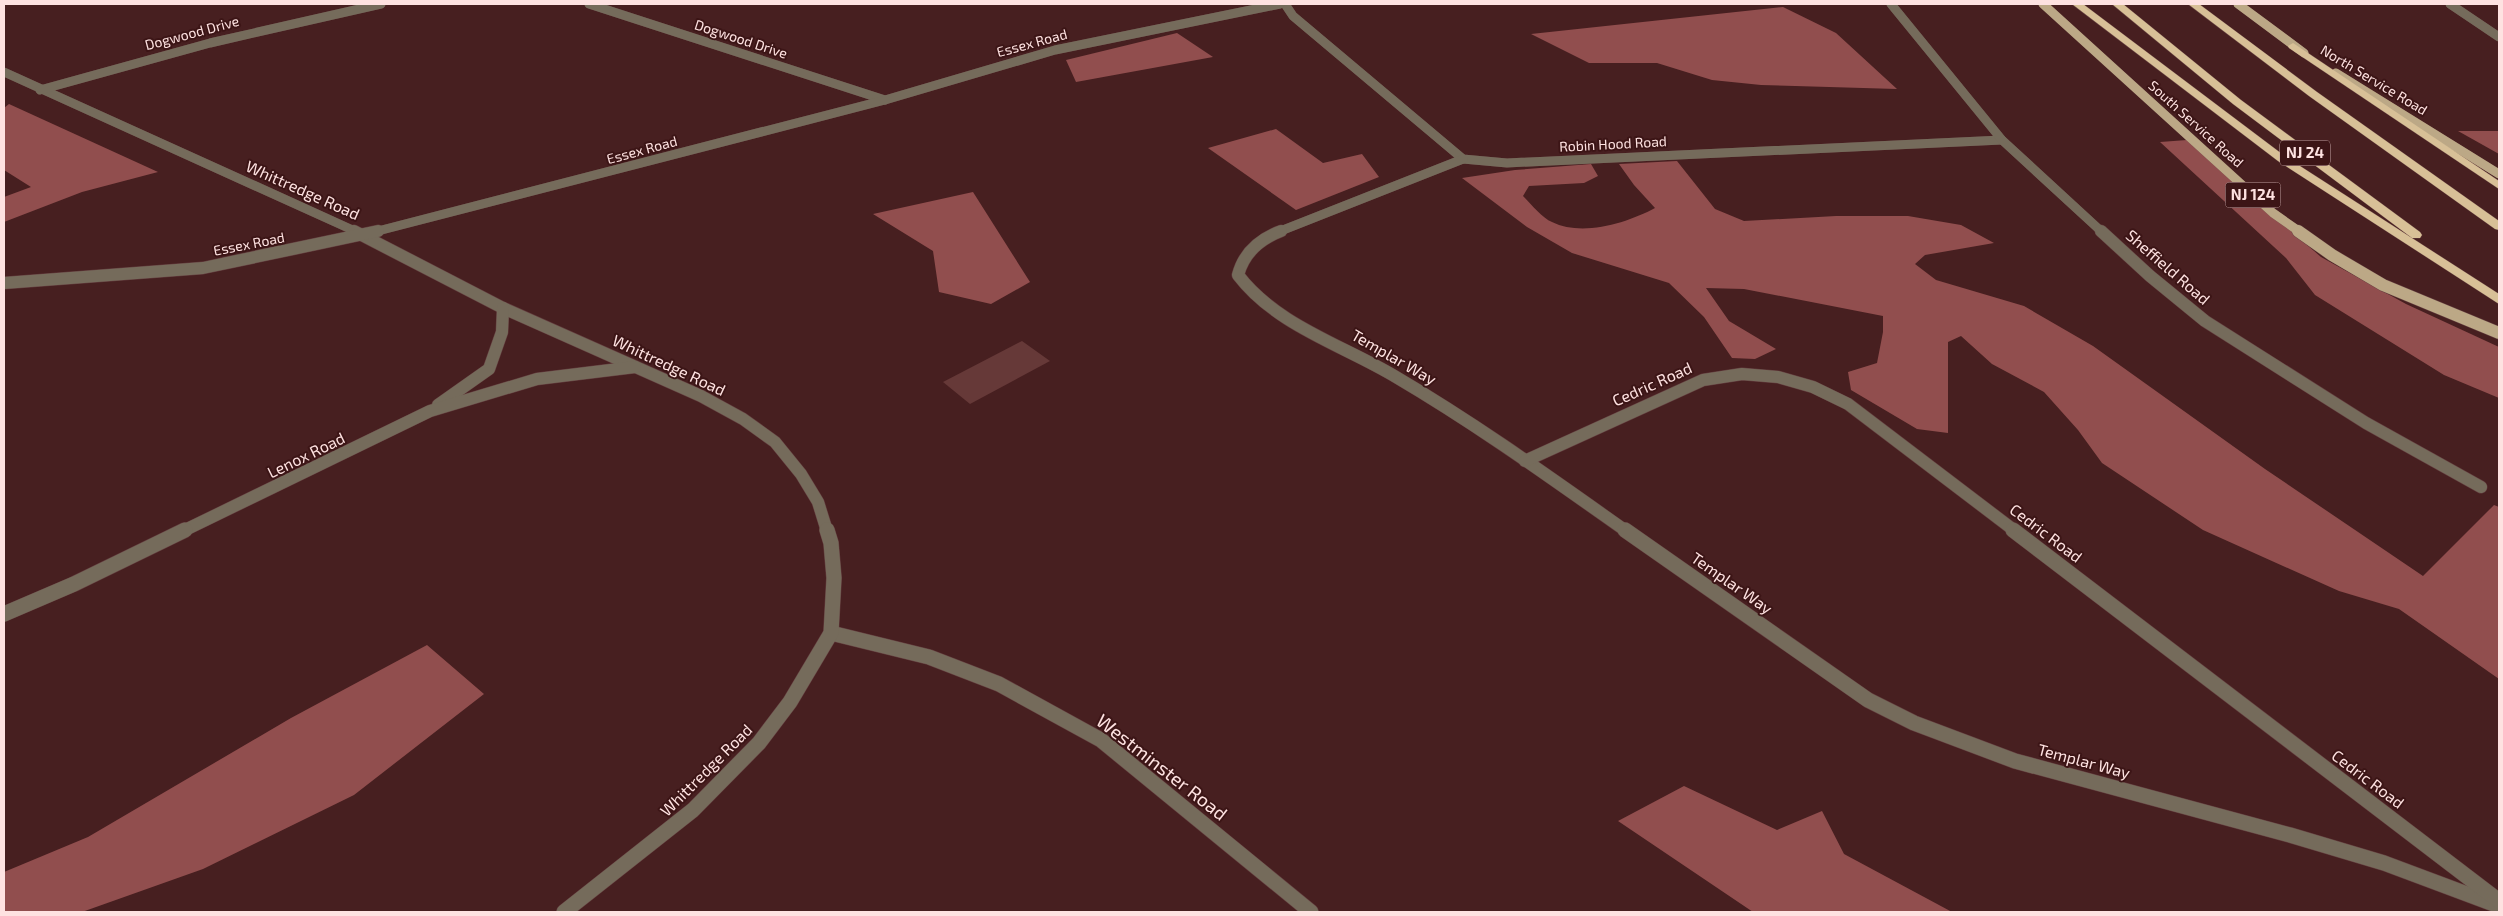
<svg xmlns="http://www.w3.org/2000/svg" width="2503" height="916" viewBox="0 0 2503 916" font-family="'Exo 2',sans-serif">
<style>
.green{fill:#663938}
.forest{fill:#914e4e}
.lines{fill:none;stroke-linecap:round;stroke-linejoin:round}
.minor-far2-casing{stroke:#643e3f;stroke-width:9}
.minor-far1-casing{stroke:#643e3f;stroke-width:13}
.minor-casing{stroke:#643e3f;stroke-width:16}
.major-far1-casing{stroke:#643e3f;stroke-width:9}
.major-casing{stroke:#643e3f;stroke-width:13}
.highway-casing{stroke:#643e3f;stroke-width:1}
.minor-far2{stroke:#756b5b;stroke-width:9}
.minor-far1{stroke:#756b5b;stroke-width:12}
.minor{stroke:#756b5b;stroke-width:15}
.major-far1{stroke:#bca886;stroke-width:9}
.major{stroke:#bca886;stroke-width:12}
.highway{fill:#d8c097;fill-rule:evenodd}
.labels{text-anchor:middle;stroke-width:4;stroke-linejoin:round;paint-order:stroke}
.far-street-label{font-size:14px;fill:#fee2e1;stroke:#3c1516}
.shield{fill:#3c1516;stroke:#c4a4a4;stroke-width:1}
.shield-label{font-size:15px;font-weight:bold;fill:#fee2e1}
.street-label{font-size:16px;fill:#fee2e1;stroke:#3c1516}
.near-street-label{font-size:19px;fill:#fee2e1;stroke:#3c1516}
</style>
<rect width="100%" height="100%" fill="#471f20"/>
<path class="green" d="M1022,341L1050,361L970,404L943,382Z"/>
<g class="forest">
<path d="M1783,7L1836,33L1897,89L1761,85L1712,80L1657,63H1589L1531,34Z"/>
<path d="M1177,33L1213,57L1076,82L1066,60Z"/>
<path d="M9,104L158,172L82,192L4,222V197L31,187L4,170V108Z"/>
<path d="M1276,129L1323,163L1362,154L1379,177L1296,210L1208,148Z"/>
<path d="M2458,131H2499V154Z"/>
<path d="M2187,140L2321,257L2406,304L2499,347V398L2444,375L2315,295L2286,258L2160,142Z"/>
<path d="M1677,161L1715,209L1744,221L1836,216H1908L1961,225L1994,243L1925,255L1915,264L1936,280L2024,306L2093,346L2265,469L2423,576L2494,505L2499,507V679L2399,609L2339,591L2203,530L2102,463L2078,430L2044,392L1992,364L1961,336L1948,342V433L1917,429L1851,390L1848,372L1877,363L1883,332V316L1744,289L1706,288L1729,321L1776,349L1755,359L1732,358L1704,317L1669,283L1572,253L1527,227L1462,178L1515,170L1591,164L1598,176L1584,183L1529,186L1523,196C1531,204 1542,218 1552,222C1582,237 1627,223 1655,208L1634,185L1619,164Z"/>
<path d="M973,192L1030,282L991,304L939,292L933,251L873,214Z"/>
<path d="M427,645L484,694L354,795L203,869L82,912H4V872L88,837L291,718Z"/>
<path d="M1684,786L1777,830L1822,811L1844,854L1952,912H1753L1618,821Z"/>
</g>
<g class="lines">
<defs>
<g id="minor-far2">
<path d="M589,4L885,100"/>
<path d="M1285,4L1293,16L1463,159L1507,163L2002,140"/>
<path d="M1891,4L2002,140L2102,232"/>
<path d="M2450,4L2499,37"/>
<path d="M4,72L357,232"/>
<path d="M40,90L210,43L381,4"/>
<path d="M374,232L885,100L1055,50L1280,4"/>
<path d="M1278,232L1463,159"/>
</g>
<g id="minor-far1">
<path d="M354,231L503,308L701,396L743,419L775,442L801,474L818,502L827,531"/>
<path d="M1281,231C1260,239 1244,252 1238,275C1277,326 1343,345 1396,377C1476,424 1551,478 1626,531"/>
<path d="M2101,231L2150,276L2205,321L2366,423L2481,487"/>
<path d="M4,283L203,268L378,231"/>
<path d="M438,405L489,369L502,332L503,308"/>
<path d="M1525,461L1703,380L1742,374L1778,377L1813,387L1848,404L2015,531"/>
<path d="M183,531L430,411L537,379L635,367"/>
</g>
<g id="minor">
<path d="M1625,530L1868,700L1914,723L2015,761L2290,835L2384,863L2499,906"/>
<path d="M2013,530L2499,901"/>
<path d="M4,614L74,584L185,530"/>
<path d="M831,633L929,657L999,684L1101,740L1311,912"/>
<path d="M564,912L693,810L759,743L790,702L831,633L834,578L831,543L827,530"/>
</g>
<g id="major-far1">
<path d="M2043,4L2273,213L2300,232"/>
<path d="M2238,4L2304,53"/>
<path d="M2336,73L2499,174"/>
</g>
<path id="major" d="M2298,231L2332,255L2383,285L2499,333"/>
<g id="highway">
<path d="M2072,4H2083L2286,157L2499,294V304L2278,161Z"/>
<path d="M2112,4H2123L2241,100L2420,232L2422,235L2420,238H2412L2233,104Z"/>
<path d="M2188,4H2199L2317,92L2499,221V230L2495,229L2309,96Z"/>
<path d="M2293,43L2499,181V189L2289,48L2288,46Z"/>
</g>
</defs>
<use href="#minor-far2" class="minor-far2-casing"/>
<use href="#minor-far1" class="minor-far1-casing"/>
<use href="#minor" class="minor-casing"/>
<use href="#major-far1" class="major-far1-casing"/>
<use href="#major" class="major-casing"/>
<use href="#highway" class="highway-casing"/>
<use href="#minor-far2" class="minor-far2"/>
<use href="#minor-far1" class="minor-far1"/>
<use href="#minor" class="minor"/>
<use href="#major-far1" class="major-far1"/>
<use href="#major" class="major"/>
<use href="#highway" class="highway"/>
</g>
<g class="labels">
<g class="far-street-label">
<text transform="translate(192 33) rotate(-15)" y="5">Dogwood Drive</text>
<text transform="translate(741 39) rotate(18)" y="5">Dogwood Drive</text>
<text transform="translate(1032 43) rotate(-15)" y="5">Essex Road</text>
<text transform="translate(2374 80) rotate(31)" y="5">North Service Road</text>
<text transform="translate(2196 124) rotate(42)" y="5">South Service Road</text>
<text transform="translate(1613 144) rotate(-3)" y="5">Robin Hood Road</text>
<text transform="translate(642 150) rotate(-15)" y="5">Essex Road</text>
<text transform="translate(249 244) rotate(-11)" y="5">Essex Road</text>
</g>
<g class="shield">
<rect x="2280" y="140.5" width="50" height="25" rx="4"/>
<rect x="2225.5" y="182.5" width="55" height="25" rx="4"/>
</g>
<g class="shield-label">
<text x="2305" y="158">NJ 24</text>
<text x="2253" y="200">NJ 124</text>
</g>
<g class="street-label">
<text transform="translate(303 190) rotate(24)" y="6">Whittredge Road</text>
<text transform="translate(2168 267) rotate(41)" y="6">Sheffield Road</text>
<text transform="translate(1394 357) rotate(30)" y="6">Templar Way</text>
<text transform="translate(669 365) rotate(25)" y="6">Whittredge Road</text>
<text transform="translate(1652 384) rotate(-24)" y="6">Cedric Road</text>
<text transform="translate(306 455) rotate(-26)" y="6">Lenox Road</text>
<text transform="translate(2046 533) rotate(37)" y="6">Cedric Road</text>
<text transform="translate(1732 583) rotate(35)" y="6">Templar Way</text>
<text transform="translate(2084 761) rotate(15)" y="6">Templar Way</text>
<text transform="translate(706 770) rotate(-45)" y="6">Whittredge Road</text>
<text transform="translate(2368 779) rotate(37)" y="6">Cedric Road</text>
</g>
<g class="near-street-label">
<text transform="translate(1162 767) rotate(38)" y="7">Westminster Road</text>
</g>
</g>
<rect width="2503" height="916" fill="none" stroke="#fee2e1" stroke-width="10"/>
</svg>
